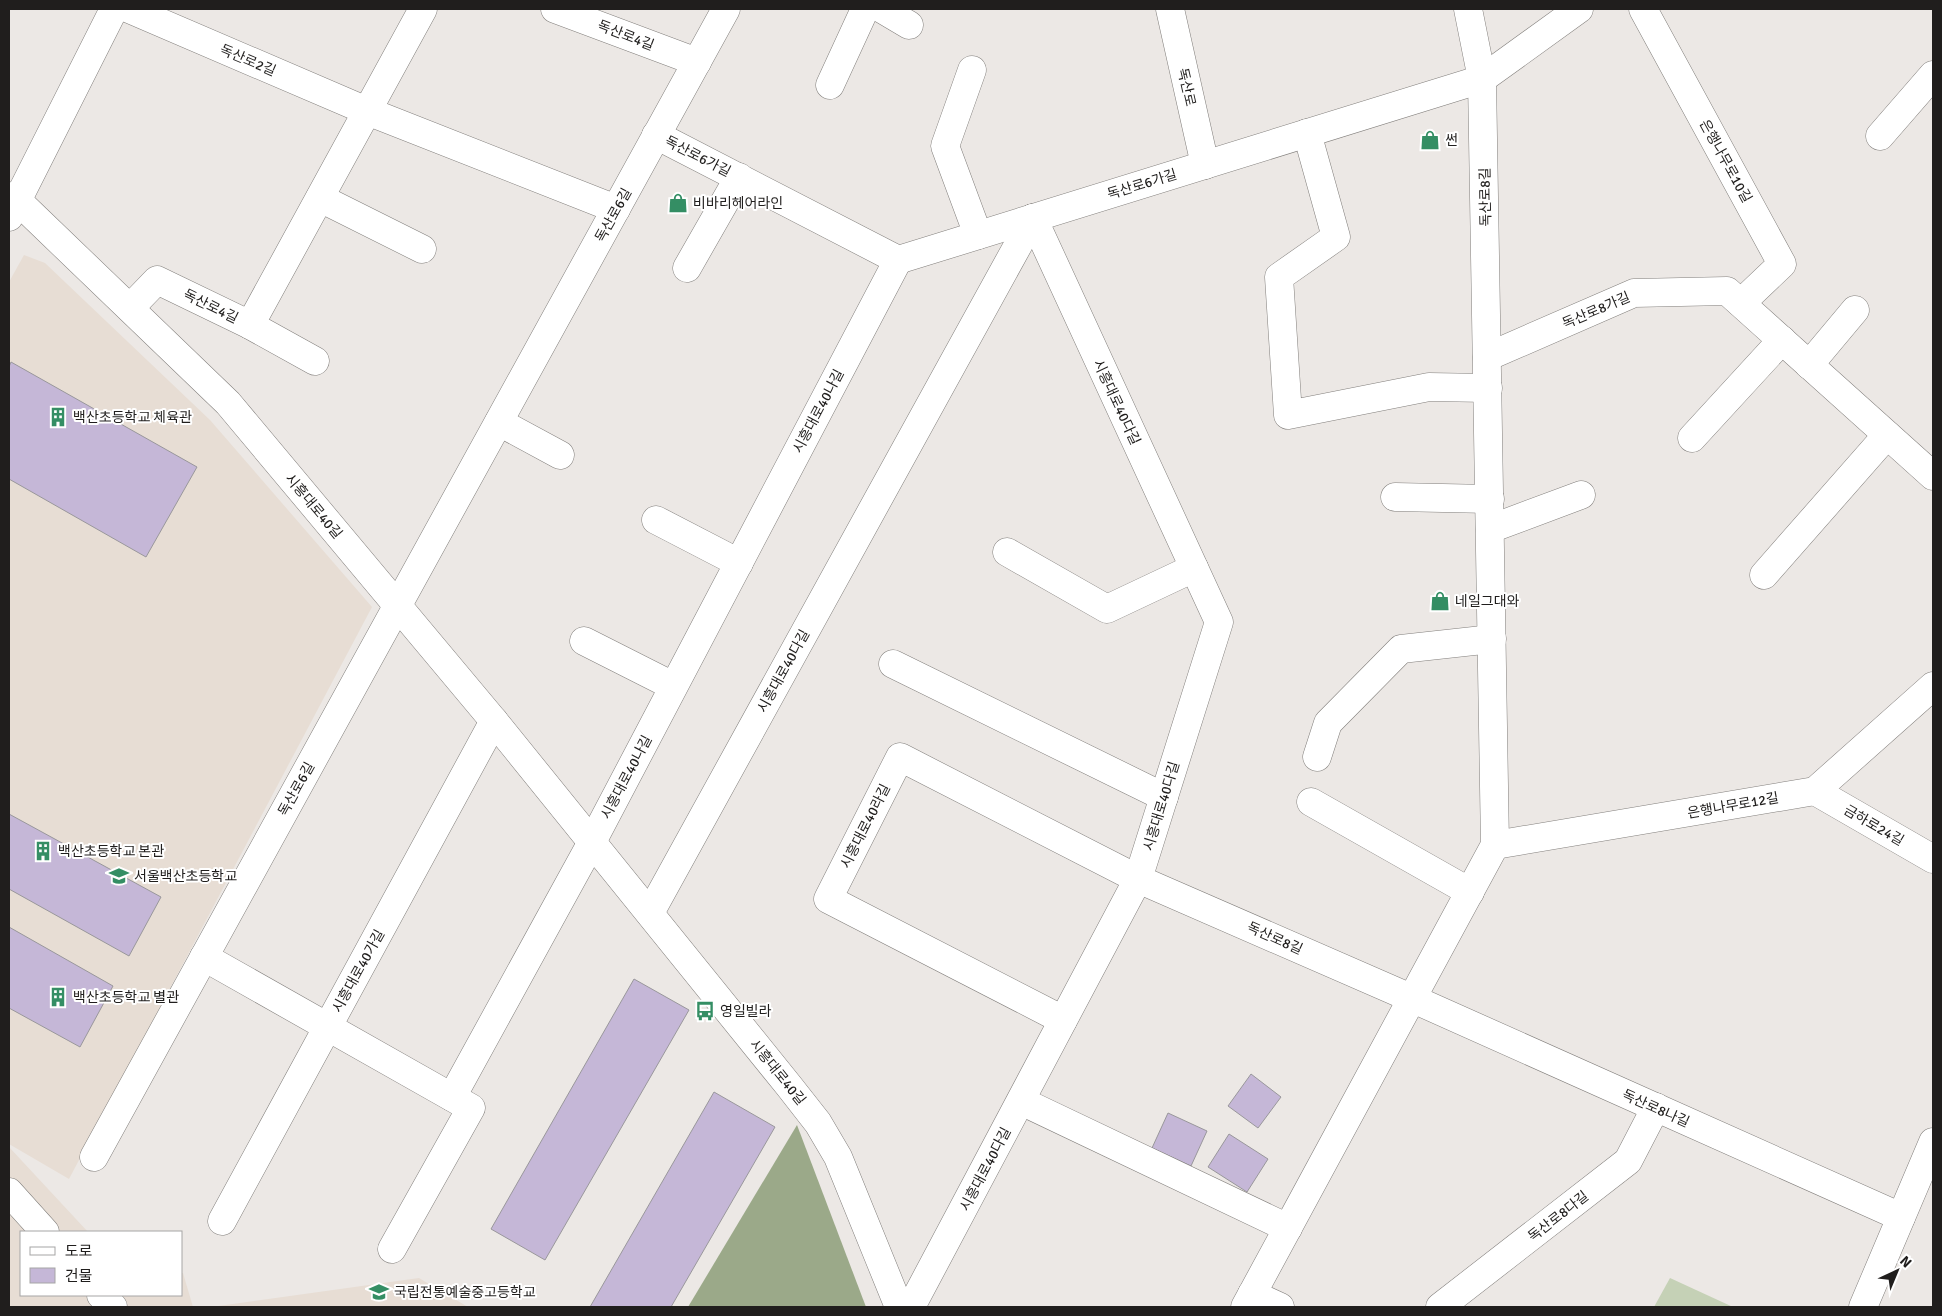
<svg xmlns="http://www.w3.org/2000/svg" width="1942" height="1316" viewBox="0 0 1942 1316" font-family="Signika,'Noto Sans KR',sans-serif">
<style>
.built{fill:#e7ddd4}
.green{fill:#c5d1b6}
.forest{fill:#9ba989}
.building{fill:#c5b7d7;stroke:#99979b}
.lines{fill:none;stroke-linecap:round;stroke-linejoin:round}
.minor-casing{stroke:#827f7c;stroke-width:29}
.minor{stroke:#fff;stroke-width:28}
.labels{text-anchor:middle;stroke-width:4;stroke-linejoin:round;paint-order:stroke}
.street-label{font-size:14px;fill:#201e1d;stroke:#fff}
.poi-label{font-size:14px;fill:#201e1d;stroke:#fff;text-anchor:start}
</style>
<rect width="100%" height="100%" fill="#ece8e5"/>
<g class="built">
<path d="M24,255L45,263L210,420L372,607L69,1179L9,1144V282Z"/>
<path d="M9,1147L88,1232H21V1295H181V1273H183L193,1307H9Z"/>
<path d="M419,1278L468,1307H211Z"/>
</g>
<path class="green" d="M1670,1278L1733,1307H1654Z"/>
<path class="forest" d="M797,1125L866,1307H688Z"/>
<g class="building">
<path d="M11,362L197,467L146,557L9,479V367Z"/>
<path d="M9,814L161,897L129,956L9,889Z"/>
<path d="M9,927L113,986L80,1047L9,1008Z"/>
<path d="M634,979L689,1010L545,1260L491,1229Z"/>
<path d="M1251,1074L1281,1097L1258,1128L1228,1106Z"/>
<path d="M714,1092L775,1127L671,1307H590Z"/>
<path d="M1168,1113L1207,1131L1191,1166L1152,1148Z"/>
<path d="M1229,1134L1268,1159L1247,1192L1208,1167Z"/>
</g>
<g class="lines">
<defs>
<g id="minor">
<path d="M129,9L367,111L616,209"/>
<path d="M555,9L697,62"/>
<path d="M882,9L909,25"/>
<path d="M1170,9L1205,165"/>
<path d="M1643,9L1782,264L1741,303"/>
<path d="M972,70L945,146L978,235"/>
<path d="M830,85L865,9"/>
<path d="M1307,133L1336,237L1279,277L1288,415L1429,387L1488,388"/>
<path d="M656,135L898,260L1482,79L1579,9"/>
<path d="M1880,136L1933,75"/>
<path d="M9,196L18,201L228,403L494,721L789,1086L818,1123L838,1157L899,1307"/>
<path d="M320,198L422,249"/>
<path d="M9,217L114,9"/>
<path d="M687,268L739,177"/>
<path d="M130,308L157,280L250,325L423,9"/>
<path d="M250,325L315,361"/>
<path d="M1487,357L1634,293L1727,291L1933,476"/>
<path d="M1809,365L1855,310"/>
<path d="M499,422L560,455"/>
<path d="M1692,438L1782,340"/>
<path d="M1395,497L1490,499"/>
<path d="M656,520L739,563"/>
<path d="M1490,529L1581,495"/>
<path d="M1007,552L1107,609L1194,568"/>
<path d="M1764,575L1887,435"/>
<path d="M584,641L673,686"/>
<path d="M893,664L1164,797"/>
<path d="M1317,757L1328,723L1401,649L1492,639"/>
<path d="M1815,791L1933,859"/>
<path d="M1311,802L1470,892"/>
<path d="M1495,845L1815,791L1933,686"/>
<path d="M650,913L1033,218"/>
<path d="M204,957L471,1108L392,1249"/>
<path d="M1063,1020L828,899L900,757L1138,879L1411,998L1901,1217"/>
<path d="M452,1097L592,842L898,260"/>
<path d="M1021,1101L1288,1228"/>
<path d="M94,1157L726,9"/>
<path d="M9,1192L45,1232"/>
<path d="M222,1221L494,721"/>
<path d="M1252,1294L1280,1307"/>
<path d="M101,1295L113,1307"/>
<path d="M911,1307L1138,879L1219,622L1033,218"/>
<path d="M1245,1307L1495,845L1482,79L1468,9"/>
<path d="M1440,1307L1628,1161L1656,1107"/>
<path d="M1863,1307L1933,1142"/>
</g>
</defs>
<use href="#minor" class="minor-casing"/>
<use href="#minor" class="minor"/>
</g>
<defs>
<symbol id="shop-bare" viewBox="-9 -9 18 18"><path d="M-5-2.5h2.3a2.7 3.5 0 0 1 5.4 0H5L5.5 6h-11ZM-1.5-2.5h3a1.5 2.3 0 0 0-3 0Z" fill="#348e64" stroke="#fff" stroke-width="2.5" paint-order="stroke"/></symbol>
<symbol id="building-bare" viewBox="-9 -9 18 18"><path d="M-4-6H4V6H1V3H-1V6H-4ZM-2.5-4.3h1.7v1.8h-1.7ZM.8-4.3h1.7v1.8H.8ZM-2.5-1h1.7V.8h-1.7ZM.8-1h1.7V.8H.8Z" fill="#348e64" stroke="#fff" stroke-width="2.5" paint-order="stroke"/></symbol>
<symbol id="school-bare" viewBox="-9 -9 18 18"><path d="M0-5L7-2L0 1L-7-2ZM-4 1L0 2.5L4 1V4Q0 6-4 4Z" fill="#348e64" stroke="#fff" stroke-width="2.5" paint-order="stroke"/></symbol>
<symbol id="bus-bare" viewBox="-9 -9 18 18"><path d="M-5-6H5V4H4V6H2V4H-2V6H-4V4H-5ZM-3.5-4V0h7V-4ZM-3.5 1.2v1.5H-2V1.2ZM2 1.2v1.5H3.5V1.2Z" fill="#348e64" stroke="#fff" stroke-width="2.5" paint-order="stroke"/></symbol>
</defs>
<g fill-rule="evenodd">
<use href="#shop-bare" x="1416" y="126" width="28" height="28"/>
<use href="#shop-bare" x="664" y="189" width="28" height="28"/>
<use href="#building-bare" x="44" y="403" width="28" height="28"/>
<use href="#shop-bare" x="1426" y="587" width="28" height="28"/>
<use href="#building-bare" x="29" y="837" width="28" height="28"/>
<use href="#school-bare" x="105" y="862" width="28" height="28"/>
<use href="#building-bare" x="44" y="983" width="28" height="28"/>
<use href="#bus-bare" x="691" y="997" width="28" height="28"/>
<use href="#school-bare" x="365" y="1278" width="28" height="28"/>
</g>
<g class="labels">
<g class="street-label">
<text transform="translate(626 35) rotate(21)" y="5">독산로4길</text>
<text transform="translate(248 60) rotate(23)" y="5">독산로2길</text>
<text transform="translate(1187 87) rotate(77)" y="5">독산로</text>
<text transform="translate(698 156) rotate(27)" y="5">독산로6가길</text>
<text transform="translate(1726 161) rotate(61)" y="5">은행나무로10길</text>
<text transform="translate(1142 184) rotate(-17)" y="5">독산로6가길</text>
<text transform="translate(1485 197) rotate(-91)" y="5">독산로8길</text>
<text transform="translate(613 215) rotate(-61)" y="5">독산로6길</text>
<text transform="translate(211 306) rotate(26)" y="5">독산로4길</text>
<text transform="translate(1596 310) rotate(-23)" y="5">독산로8가길</text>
<text transform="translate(1117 402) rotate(65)" y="5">시흥대로40다길</text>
<text transform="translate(818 411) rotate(-62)" y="5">시흥대로40나길</text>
<text transform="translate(314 506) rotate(50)" y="5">시흥대로40길</text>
<text transform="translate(783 671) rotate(-61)" y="5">시흥대로40다길</text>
<text transform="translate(626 777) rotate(-62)" y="5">시흥대로40나길</text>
<text transform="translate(296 789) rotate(-61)" y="5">독산로6길</text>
<text transform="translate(1733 805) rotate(-10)" y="5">은행나무로12길</text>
<text transform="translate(1161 806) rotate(-73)" y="5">시흥대로40다길</text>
<text transform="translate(1874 825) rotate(30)" y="5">금하로24길</text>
<text transform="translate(865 826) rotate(-63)" y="5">시흥대로40라길</text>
<text transform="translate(1275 938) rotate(24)" y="5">독산로8길</text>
<text transform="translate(358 971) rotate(-61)" y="5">시흥대로40가길</text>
<text transform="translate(778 1072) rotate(51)" y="5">시흥대로40길</text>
<text transform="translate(1656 1108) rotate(24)" y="5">독산로8나길</text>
<text transform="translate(985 1169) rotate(-62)" y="5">시흥대로40다길</text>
<text transform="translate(1558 1216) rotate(-38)" y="5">독산로8다길</text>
</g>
<g class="poi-label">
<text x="1445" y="145">썬</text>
<text x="693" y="208">비바리헤어라인</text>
<text x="73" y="422">백산초등학교 체육관</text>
<text x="1455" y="606">네일그대와</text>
<text x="58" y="856">백산초등학교 본관</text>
<text x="134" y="881">서울백산초등학교</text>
<text x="73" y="1002">백산초등학교 별관</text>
<text x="720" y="1016">영일빌라</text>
<text x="394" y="1297">국립전통예술중고등학교</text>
</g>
</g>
<rect width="1942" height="1316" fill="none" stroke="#201e1d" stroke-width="20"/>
<rect x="20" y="1231" width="162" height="65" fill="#ffffff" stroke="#a6a5a5"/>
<rect x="30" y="1247" width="25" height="8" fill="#ffffff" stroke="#a6a5a5"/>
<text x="65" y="1256" font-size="15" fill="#201e1d">도로</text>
<rect x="30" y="1268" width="25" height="15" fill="#c5b7d7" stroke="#a6a5a5"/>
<text x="65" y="1281" font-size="15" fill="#201e1d">건물</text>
<g transform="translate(1897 1271) rotate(44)" stroke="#ffffff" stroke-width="4" paint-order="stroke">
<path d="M0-4L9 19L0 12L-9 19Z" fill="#201e1d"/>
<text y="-8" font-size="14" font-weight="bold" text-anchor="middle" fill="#201e1d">N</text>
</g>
</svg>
